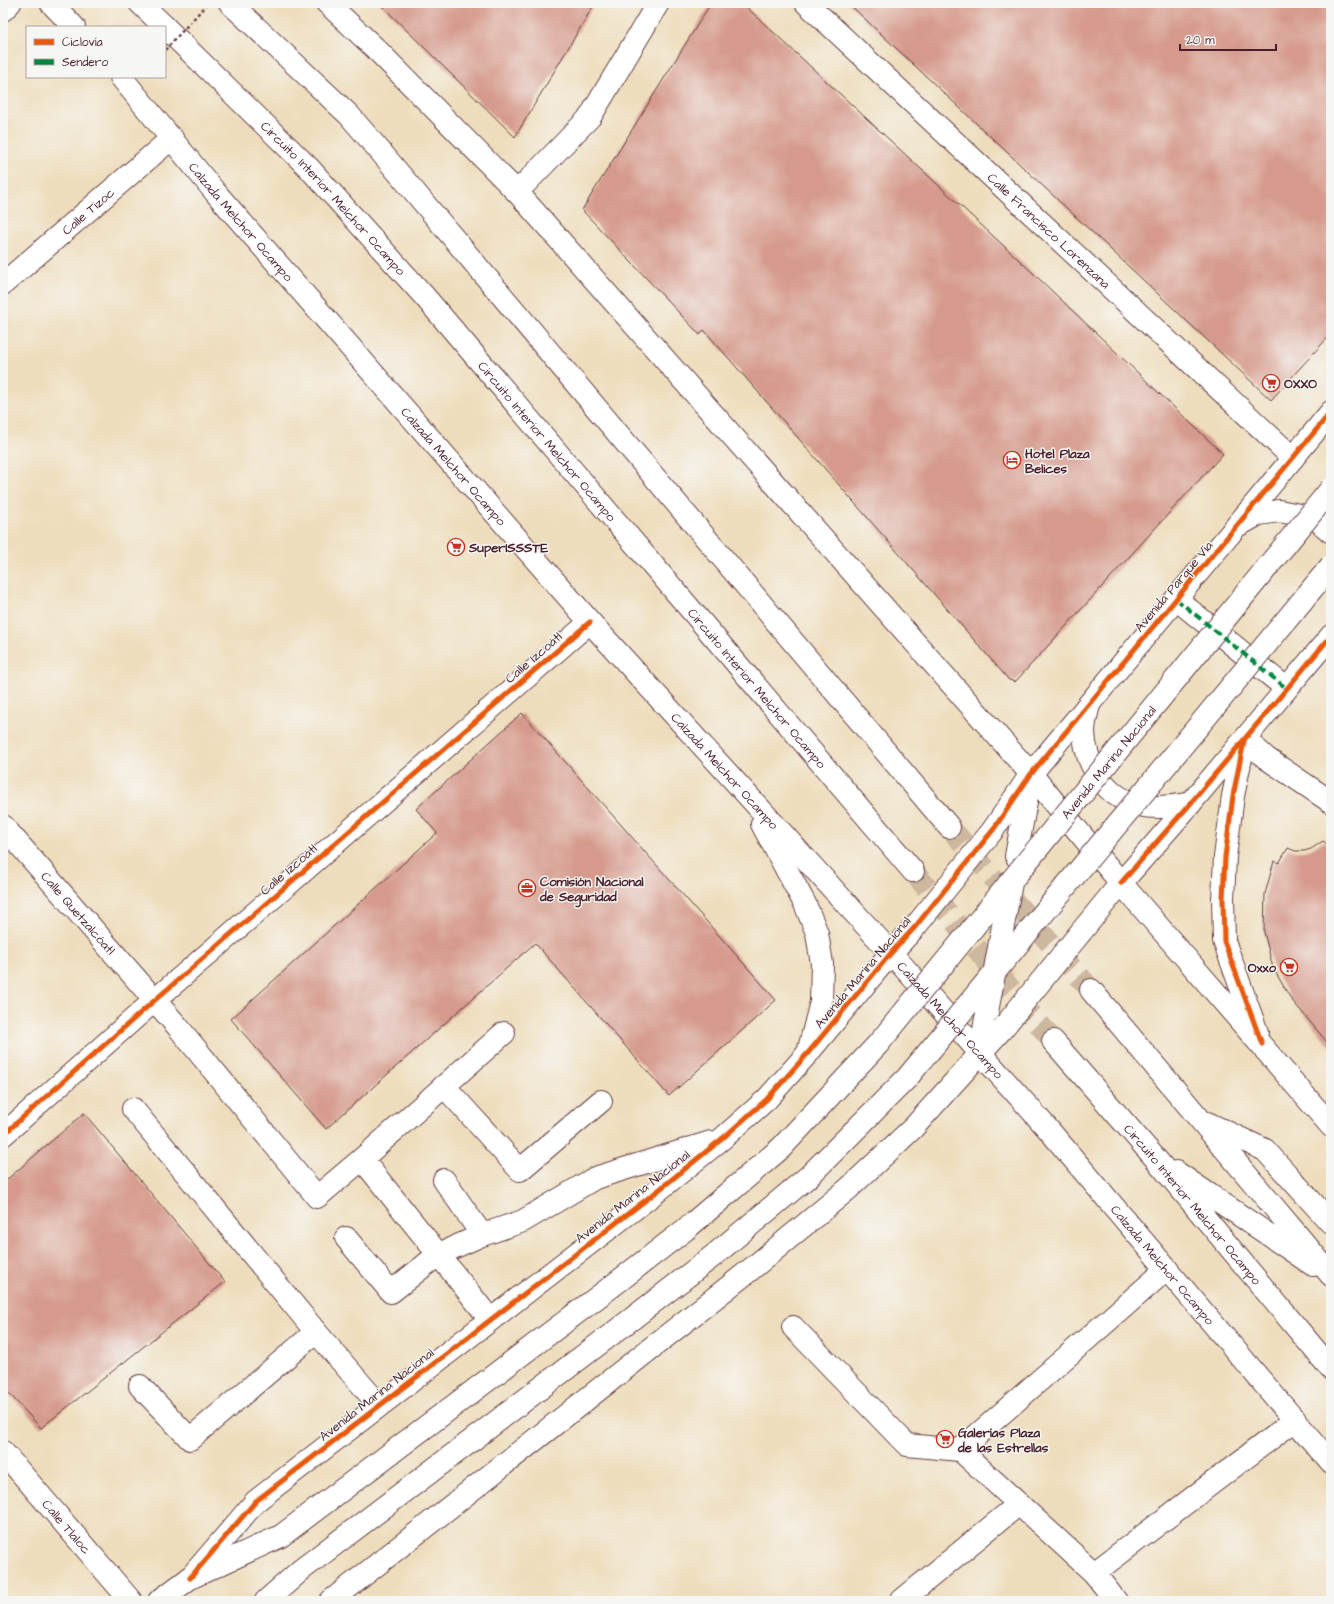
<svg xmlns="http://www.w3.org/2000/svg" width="1334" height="1604" viewBox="0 0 1334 1604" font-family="'Architects Daughter',sans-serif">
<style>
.building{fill:#d59a8c}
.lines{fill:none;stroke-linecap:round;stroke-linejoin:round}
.highway-tunnel{stroke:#cdb79f;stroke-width:22;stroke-dasharray:22 11;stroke-linecap:butt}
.minor-casing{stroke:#633c41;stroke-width:24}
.major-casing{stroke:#633c41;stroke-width:24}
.highway-casing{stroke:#633c41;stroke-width:24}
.minor{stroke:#fff;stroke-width:22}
.major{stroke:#fff;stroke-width:22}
.highway{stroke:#fff;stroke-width:22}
.minor-bridge-casing{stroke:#633c41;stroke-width:24;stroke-linecap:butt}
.major-bridge-casing{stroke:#633c41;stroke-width:24;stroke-linecap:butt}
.path-bridge{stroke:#633c41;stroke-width:2.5;stroke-dasharray:3 3;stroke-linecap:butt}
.minor-bridge{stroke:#fff;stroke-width:22}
.major-bridge{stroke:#fff;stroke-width:22}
.quiet{stroke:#00873e;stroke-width:4;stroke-dasharray:8 4;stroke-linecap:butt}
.cycleway-casing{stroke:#f6f6f2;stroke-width:8}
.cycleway{stroke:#e8590c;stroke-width:5}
.labels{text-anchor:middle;stroke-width:3;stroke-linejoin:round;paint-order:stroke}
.street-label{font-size:13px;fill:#4a1f2b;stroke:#f6f6f2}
.poi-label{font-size:13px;font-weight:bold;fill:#4a1f2b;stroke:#f6f6f2;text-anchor:start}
</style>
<rect width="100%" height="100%" fill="#f6f6f2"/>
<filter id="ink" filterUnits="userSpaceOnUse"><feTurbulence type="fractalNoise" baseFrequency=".025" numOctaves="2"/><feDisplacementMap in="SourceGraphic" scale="8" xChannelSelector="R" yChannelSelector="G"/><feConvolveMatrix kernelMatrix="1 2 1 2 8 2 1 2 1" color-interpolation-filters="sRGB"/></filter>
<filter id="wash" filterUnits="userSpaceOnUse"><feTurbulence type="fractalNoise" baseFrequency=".012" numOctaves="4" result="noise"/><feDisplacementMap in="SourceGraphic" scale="16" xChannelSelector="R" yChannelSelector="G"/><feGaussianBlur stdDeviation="0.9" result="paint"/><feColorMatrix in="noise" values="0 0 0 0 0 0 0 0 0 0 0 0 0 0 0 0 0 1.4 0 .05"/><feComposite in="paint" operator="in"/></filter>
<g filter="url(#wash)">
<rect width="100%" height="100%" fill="#eeddbc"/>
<g id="blocks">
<g class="building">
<path d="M379,3H595L515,137Z"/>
<path d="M711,3H742L1033,273L1223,454L1015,682L1009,680L704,330L700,335L582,210Z"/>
<path d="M848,3H1331V334L1271,400Z"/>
<path d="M522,713L776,1000L669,1096L535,943L326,1129L231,1019L437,833L416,809Z"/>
<path d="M1323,841L1331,847V1047L1291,999L1273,968L1264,932L1265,894L1274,861L1279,863L1288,848L1295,851H1304L1311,849Z"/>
<path d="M84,1113L225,1282L41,1428L3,1387V1183Z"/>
</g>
</g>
</g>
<g filter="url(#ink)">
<use href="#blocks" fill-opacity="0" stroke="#633c41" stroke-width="1"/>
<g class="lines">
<g class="highway-tunnel">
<path d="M949,827L1091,990"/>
<path d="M913,871L1053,1041"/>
</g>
<defs>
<g id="minor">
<path id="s1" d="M806,3L1293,458"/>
<path d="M3,10L10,3"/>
<path d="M517,192L590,117L658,3"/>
<path id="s2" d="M3,284L172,138"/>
<path d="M1241,524L1259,514L1279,511L1315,518L1331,532"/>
<path d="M1176,599L1286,688"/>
<path d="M1089,705C1087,713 1084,723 1084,732C1085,764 1106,798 1139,805C1156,809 1173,806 1190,804"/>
<path d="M1245,739L1266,758L1331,802"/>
<path id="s3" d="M3,826L178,1027L317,1197L362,1159L504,1033"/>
<path d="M993,830L1031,774L1331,412"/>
<path d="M1081,932L1121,883L1190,804L1331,636"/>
<path d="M444,1086L520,1170L601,1101"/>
<path d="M133,1109L316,1332L379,1405"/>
<path d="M3,1135L155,1000L590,622"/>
<path d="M362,1159L490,1319"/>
<path d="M482,1235L523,1221L595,1178L711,1142"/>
<path d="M346,1238L391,1292L439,1254L482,1235L444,1180"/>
<path d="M793,1327L907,1445L960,1450L1167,1269"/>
<path d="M140,1386L190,1439L316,1332"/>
<path d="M960,1450L1094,1573L1116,1601"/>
<path id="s4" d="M3,1452L131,1601"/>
<path d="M1094,1573L1295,1420"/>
<path d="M190,1578L256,1501L660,1189L723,1138L767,1099L808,1053L891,953L915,927"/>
<path d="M331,1601L755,1266L848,1189L913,1128L1002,1029"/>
<path d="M901,1601L1019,1504"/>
</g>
<g id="major">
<path d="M51,3L74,27"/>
<path d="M327,3L376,49L517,192L1031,774L1121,883L1331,1126"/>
<path id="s5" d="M121,77L215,192L590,622L891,953L1048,1129L1331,1463"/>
<path d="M1245,739L1233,796L1225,857L1223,899L1224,941L1257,1032"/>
<path d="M762,824L805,904L817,933L822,964L821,1002L808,1053"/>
<path d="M1016,856L1031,774"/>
<path d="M980,1054L987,1012"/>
<path d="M159,1601L190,1578L281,1536L611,1287"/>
<path d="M266,1601L301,1570L633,1318"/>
</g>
<g id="highway">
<path d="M140,3L165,27"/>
<path d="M230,3L349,115L386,158L949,827"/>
<path id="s6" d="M165,27L309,168L425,297L913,871"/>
<path d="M1091,990L1331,1275"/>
<path id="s7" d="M1053,1041L1155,1158L1331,1369"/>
<path d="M1207,1123L1265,1150L1331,1223"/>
<path d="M1176,1172L1313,1265"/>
</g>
</defs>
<use href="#minor" class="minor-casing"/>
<use href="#major" class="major-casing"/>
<use href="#highway" class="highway-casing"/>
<use href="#minor" class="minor"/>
<use href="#major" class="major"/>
<use href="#highway" class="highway"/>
<defs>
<g id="minor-bridge">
<path d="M915,927L993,830"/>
<path d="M1002,1029L1081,932"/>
</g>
<g id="major-bridge">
<path d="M987,1012L1011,883"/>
<path id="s8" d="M611,1287L686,1229L781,1148L879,1043L1331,489"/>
<path d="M633,1318L713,1256L809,1176L907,1078L1331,566"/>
</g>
</defs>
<use href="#minor-bridge" class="minor-bridge-casing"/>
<use href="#major-bridge" class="major-bridge-casing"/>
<path class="path-bridge" d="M165,50L208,3"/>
<use href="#minor-bridge" class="minor-bridge"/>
<use href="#major-bridge" class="major-bridge"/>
<path class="quiet" d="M1176,599L1286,688"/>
<defs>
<g id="cycleway">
<path d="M1244,741L1233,796L1225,857L1223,899L1224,941L1262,1044"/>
<path d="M1121,883L1190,804L1331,636"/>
<path d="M3,1135L155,1000L590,622"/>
<path d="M190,1578L256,1501L660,1189L723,1138L767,1099L808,1053L891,953L915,927L993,830L1031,774L1331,412"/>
</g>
</defs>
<use href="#cycleway" class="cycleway-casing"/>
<use href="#cycleway" class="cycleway"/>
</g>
</g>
<defs>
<symbol id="supermarket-ring" viewBox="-11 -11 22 22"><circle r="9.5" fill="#f6f6f2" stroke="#c8321e" stroke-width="1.5"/><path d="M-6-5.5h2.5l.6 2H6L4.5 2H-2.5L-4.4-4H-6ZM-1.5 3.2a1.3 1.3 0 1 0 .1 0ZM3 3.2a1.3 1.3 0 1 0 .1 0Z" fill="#c8321e"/></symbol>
<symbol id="hotel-ring" viewBox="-11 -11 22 22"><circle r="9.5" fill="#f6f6f2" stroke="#c8321e" stroke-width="1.5"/><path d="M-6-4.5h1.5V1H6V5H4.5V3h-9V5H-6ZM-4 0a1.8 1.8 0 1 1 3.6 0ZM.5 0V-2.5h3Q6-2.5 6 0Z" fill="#c8321e"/></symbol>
<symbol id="office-ring" viewBox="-11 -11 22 22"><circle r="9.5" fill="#f6f6f2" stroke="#c8321e" stroke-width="1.5"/><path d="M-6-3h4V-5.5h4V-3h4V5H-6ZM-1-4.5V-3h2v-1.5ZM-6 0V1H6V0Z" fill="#c8321e"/></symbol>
</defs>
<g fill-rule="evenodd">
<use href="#supermarket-ring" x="1261" y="373" width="20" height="20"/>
<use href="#hotel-ring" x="1002" y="450" width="20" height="20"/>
<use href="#supermarket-ring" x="446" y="537" width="20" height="20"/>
<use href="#office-ring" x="517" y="878" width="20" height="20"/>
<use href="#supermarket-ring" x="1279" y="957" width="20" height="20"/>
<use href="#supermarket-ring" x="935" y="1429" width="20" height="20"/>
</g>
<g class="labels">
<g class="street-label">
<text dy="5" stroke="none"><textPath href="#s6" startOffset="240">Circuito Interior Melchor Ocampo</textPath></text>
<text dy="5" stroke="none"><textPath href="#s2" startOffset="112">Calle Tizoc</textPath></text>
<text dy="5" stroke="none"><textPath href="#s5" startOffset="188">Calzada Melchor Ocampo</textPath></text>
<text dy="5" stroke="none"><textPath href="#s1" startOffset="333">Calle Francisco Lorenzana</textPath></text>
<text dy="5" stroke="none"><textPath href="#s6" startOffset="564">Circuito Interior Melchor Ocampo</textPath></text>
<text dy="5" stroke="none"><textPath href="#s5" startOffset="512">Calzada Melchor Ocampo</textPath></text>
<text transform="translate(1173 586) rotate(-50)" y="5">Avenida Parque Vía</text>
<text transform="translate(533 657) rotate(-41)" y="5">Calle Izcoátl</text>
<text dy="5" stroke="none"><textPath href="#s6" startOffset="888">Circuito Interior Melchor Ocampo</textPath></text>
<text dy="5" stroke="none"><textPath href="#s8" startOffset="726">Avenida Marina Nacional</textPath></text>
<text dy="5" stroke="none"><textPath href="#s5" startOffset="920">Calzada Melchor Ocampo</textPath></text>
<text transform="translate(288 869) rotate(-41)" y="5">Calle Izcoátl</text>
<text dy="5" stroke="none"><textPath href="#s3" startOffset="115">Calle Quetzalcóatl</textPath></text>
<text transform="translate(862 972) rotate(-50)" y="5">Avenida Marina Nacional</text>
<text dy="5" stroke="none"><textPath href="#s5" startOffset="1256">Calzada Melchor Ocampo</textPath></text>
<text transform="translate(632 1196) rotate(-38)" y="5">Avenida Marina Nacional</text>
<text dy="5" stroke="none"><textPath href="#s7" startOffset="215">Circuito Interior Melchor Ocampo</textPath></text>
<text dy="5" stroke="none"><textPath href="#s5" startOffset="1580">Calzada Melchor Ocampo</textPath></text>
<text transform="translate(376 1394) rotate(-38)" y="5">Avenida Marina Nacional</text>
<text dy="5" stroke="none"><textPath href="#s4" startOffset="98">Calle Tlaloc</textPath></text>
</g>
<g class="poi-label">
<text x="1284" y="388">OXXO</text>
<text x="1025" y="458">Hotel Plaza<tspan x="1025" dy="15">Belices</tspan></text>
<text x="469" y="552">SuperISSSTE</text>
<text x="540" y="886">Comisión Nacional<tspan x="540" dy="15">de Seguridad</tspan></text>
<text x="1276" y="972" text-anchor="end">Oxxo</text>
<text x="958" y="1437">Galerías Plaza<tspan x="958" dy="15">de las Estrellas</tspan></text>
</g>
</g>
<rect width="1334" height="1604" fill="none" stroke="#f6f6f2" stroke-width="16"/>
<rect x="26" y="26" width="140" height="52" fill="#f6f6f2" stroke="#b1a0a2"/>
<rect x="34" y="39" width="20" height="6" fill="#e8590c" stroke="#b1a0a2"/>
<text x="62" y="46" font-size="12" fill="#4a1f2b">Ciclovía</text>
<rect x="34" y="59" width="20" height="6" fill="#00873e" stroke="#b1a0a2"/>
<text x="62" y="66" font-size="12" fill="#4a1f2b">Sendero</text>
<path d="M1180 44v6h96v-6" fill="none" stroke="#4a1f2b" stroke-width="2"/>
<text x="1186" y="44" font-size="12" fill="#4a1f2b" stroke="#f6f6f2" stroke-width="3" paint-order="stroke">20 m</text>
</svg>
